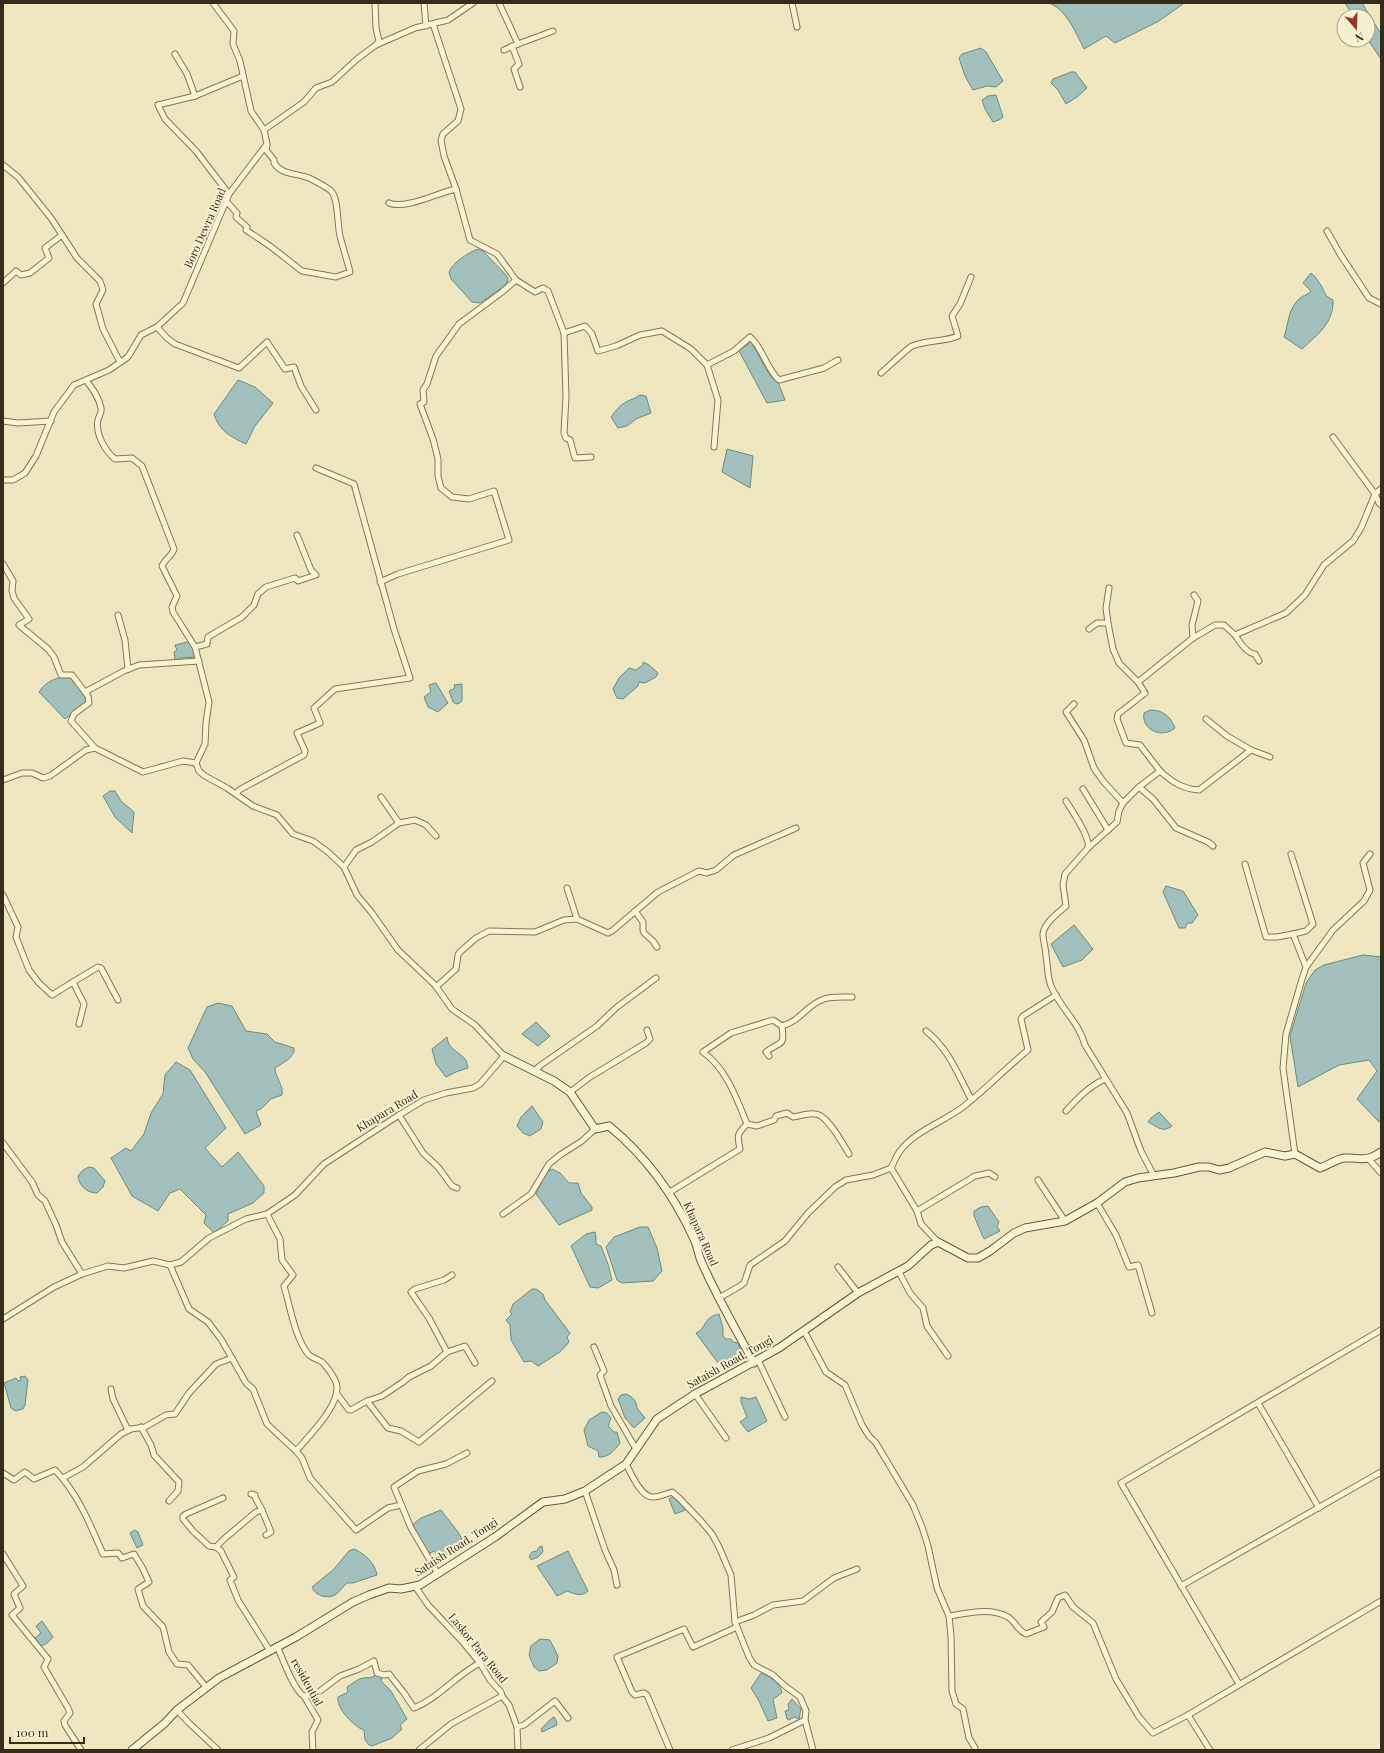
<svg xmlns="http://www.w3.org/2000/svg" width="1384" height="1753" viewBox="0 0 1384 1753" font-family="'Playfair Display',serif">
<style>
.water{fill:#a2c0bb;stroke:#6a8d89}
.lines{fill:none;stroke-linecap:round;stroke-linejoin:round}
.street-casing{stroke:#867758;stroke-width:7}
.secondary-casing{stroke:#68583b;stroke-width:9}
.street{stroke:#f9f3d2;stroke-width:5}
.secondary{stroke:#f9f3d2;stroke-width:7}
.labels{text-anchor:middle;stroke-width:4;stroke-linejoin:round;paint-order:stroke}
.street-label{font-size:11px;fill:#362c1c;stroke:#f5f0cf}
</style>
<rect width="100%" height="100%" fill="#eee6bf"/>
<g class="water">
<path d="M1049,3H1183V4L1159,21L1115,43L1106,36L1084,49C1076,33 1066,9 1049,3Z"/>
<path d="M1345,3H1362L1381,34V59L1368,40V16H1353Z"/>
<path d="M981,48L986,52L1003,81L996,87L987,86L973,90L965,76L959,58L962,54Z"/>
<path d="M1071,72H1075L1087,88L1077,97L1066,104L1058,90L1051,83L1053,79Z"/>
<path d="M996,95L1003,117L999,120L993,122L985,109L982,100L988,96Z"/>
<path d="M478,249L483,251L506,275L508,279L506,285L480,303L472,302L451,279L449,272C452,263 469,252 478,249Z"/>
<path d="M1311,273C1316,276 1325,291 1326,296L1333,300C1334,323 1317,335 1302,349L1284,337C1289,323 1287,312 1298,300C1302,295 1307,296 1311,291L1303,283Z"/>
<path d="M751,342L771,377L778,382L785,400L767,403L739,351Z"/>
<path d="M238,380L255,387L273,403L255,426L246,444C231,437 219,431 214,414Z"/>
<path d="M640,395L646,396L651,413L636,419L627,426L618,428L611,417C616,410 621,404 628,401C632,399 636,398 640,395Z"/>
<path d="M727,449L753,456L750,488L722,472Z"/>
<path d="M191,641L195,657L180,658L179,660H175L174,652L177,650L175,645Z"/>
<path d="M643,662L649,665L658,673L656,677L645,683L639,682L638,686L623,699L617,698L613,689L619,678L629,668L636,670L643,665Z"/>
<path d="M69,676L87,699L83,705L65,719L39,692C47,680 56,678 69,676Z"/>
<path d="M436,683L448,703L438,712L428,707L424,697L431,692L429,685Z"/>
<path d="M462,684V701L460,703L456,704L453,702L449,691L455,688L454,685Z"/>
<path d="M1150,710C1163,710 1170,716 1175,728C1162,739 1141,730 1144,713Z"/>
<path d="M110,791H115L121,801L134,812L132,833L115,817L103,796Z"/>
<path d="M1166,886L1183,891L1198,915L1192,923H1188L1185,928H1179L1163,892Z"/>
<path d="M1074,925L1093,949L1082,960L1063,967L1051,944Z"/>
<path d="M1363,955L1381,957V1121L1379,1122L1357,1099L1377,1071L1369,1060L1339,1065L1298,1087L1290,1036L1306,983L1315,970L1324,965Z"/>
<path d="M218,1003L232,1006L246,1031L267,1034L275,1042L294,1048C295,1058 282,1063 275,1068C275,1077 284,1086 282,1095L271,1099L261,1109L256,1111L261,1125L245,1134L205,1072L193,1059L188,1048L207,1007Z"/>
<path d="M536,1022L550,1036L538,1046L522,1034Z"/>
<path d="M447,1037C448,1049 458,1051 465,1059C467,1061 467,1065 468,1068L456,1072L446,1077L436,1064L432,1049Z"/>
<path d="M176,1062L190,1070L226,1128L205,1148L222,1167L238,1152L264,1186V1193L253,1203L228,1214V1221L214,1233L204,1223L206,1215L180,1189L170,1193L158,1211L132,1196L111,1158L126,1148L131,1151L144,1134L151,1113L163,1094L165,1075Z"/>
<path d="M532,1106L543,1122L541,1129L530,1136L523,1133L517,1126L521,1117Z"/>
<path d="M1159,1112L1172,1126C1162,1133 1158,1127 1148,1122L1151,1118Z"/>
<path d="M89,1167L94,1168L105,1181L103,1187L97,1193C87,1193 79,1186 78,1176L83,1170Z"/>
<path d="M552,1169L560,1173L569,1183H578L581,1193L592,1207V1210L559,1225L536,1194L546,1173Z"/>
<path d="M988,1206L999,1222L997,1226L1000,1231L984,1239L974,1216V1211L981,1207Z"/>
<path d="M640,1227H648L657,1248L662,1271L653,1281L622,1283L617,1280L606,1247L614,1237Z"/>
<path d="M595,1232L596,1237V1244L601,1246L608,1264L612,1280L598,1288L590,1287L571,1246L586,1234Z"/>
<path d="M532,1289H536L543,1294L545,1300L570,1333L567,1337L569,1342L560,1352L538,1366L531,1361L524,1362L511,1340L510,1325L506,1320L512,1314L510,1312L513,1304Z"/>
<path d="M719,1314L723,1328V1336L726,1339H731L733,1342L738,1343L742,1355L740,1359L718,1363L696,1333C707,1328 703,1317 719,1314Z"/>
<path d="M25,1376L28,1380L25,1405L23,1409L15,1411L11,1408L4,1383L16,1378L18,1381L21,1380L20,1377Z"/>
<path d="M626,1394C632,1396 637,1401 637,1408L645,1418L634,1428L625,1418L618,1399L621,1395Z"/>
<path d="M741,1397L749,1399L756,1397L767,1421L748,1432L740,1422L747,1417L741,1402Z"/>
<path d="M602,1412L607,1413L611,1418L608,1426L614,1432H617L620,1443C615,1450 608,1458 599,1457L598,1451L588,1446L584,1430L589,1420Z"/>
<path d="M674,1496L688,1509L675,1514L669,1499Z"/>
<path d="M441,1510L458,1532L463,1541L456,1553L440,1561L434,1551L431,1553L427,1551L412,1525L421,1518Z"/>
<path d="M135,1530L138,1532L143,1545L137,1548L130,1533Z"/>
<path d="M542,1546L543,1552L538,1557L531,1560L529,1556L532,1552L537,1551L539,1547Z"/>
<path d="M354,1549C365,1554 375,1563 377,1575L353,1583H347C343,1586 340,1592 335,1595C327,1599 315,1596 312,1587L334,1569L349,1551Z"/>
<path d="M568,1551L588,1591C582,1597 574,1594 567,1591L557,1596L537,1566Z"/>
<path d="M42,1621L53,1637C49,1641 45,1647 39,1645L34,1639L41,1633L36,1626Z"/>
<path d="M540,1639L550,1640L558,1656L557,1663L547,1670L539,1671L534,1667L529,1655L531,1646Z"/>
<path d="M761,1673C771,1677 780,1683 782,1693L773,1699L777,1718L768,1721L759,1701L751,1688Z"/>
<path d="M376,1675L382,1678L381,1681L391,1691L407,1719L400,1725L402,1729L392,1738L372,1746L369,1745L365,1740L364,1730C354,1727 336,1708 338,1697L348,1692L347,1687C352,1684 357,1679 363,1678C369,1677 370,1679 376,1675Z"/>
<path d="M792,1699L801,1709L799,1719L794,1717L789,1720L787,1719L785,1711L789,1710L788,1704Z"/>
<path d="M554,1717L556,1720L557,1725L542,1732L541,1729C546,1725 547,1721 554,1717Z"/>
</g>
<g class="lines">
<defs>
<g id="street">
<path d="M213,3L234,31L233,44L240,61L251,111L264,130"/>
<path d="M375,3L376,28L379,41L376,45"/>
<path d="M424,3L426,26"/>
<path d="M499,3L518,44L504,50"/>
<path d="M792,3L797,27"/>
<path d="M433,24L461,109L458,121L443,134L441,140L444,156L456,189L470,240L497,254L516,280L535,292L543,288L548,291L564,333L585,326L592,334L598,351L616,346L640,335L662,331L691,349L707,365L718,400L714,447"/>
<path d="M518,44L553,31"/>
<path d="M512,46L519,64L514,69L520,87"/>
<path d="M175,54L187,74L195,96L243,76"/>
<path d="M195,96L158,105L165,119L196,151L229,194"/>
<path d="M3,165L18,177L51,218L77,258L100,281L103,290L96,304L103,329L120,362"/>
<path d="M226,201L237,213L236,217L247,227L246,230L270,246L302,271L336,277L350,272C347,260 343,248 340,236C337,225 339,199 331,191C328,188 313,180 309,178C296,173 282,175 274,163V160L266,150L267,145"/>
<path d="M389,203C405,210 440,192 456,189"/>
<path d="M1327,231L1340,254L1369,298L1381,304"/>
<path d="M3,283L16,271L21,275L30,273L49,258L45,248L62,235"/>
<path d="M157,327L167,338L175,344L239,368L267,342L285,369L294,367L301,386L316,410"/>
<path d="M564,333L566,396L564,433L566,438L570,440L575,458L591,457"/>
<path d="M707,365L734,351L750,337C763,348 766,368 779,380L824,368L838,360"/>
<path d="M881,373C887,368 908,348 912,346C927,340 944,342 958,336L952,316L960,304L971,277"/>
<path d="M86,380C92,388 99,397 101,408C102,413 99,415 98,420C95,433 105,451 115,459L132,458L142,466L174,549C172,556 165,559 162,566L177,596L172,607L173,612L195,647L209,702L206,723L205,744L196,763"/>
<path d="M3,421L18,423L51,421"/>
<path d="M1333,437L1375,494L1379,503L1381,505"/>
<path d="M3,480H13L25,473L36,456L54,412L74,385L109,370L128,357L141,335L157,327L183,303L229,194L267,144L264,130L304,102L316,88L332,82L357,59L376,45L415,28L448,20L473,3"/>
<path d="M3,564L13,581L12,591L14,598L29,619L19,625L48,649L54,657L61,675H72L88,696L89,703L74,714L71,721L95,748"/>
<path d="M380,582L398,574L509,540L494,491L469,499L452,497L441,488L438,476V459L433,439L420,404L424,402L423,390L427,384L436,356L459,324L502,292L516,280"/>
<path d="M118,615L125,640L128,669"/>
<path d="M1108,623L1106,608L1109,588"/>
<path d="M1089,629L1097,623H1108L1113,649L1119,663L1138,682L1145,693L1118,714L1117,719L1126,743L1140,745L1160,771L1139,787L1123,803L1119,811L1117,822L1088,848L1065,874L1063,885L1066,906C1058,913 1044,923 1043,934C1043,941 1046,949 1046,956C1048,966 1047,976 1051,986C1060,1008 1079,1022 1085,1045L1127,1113L1141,1151L1154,1176"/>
<path d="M1235,635C1240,642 1246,653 1255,654L1259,661"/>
<path d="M1193,638L1192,625L1198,601L1194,595"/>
<path d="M195,647L207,644L208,637L242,617L254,605L258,594L266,587L295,578L298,581L316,575L311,570L297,535"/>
<path d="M1138,682L1193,638L1215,625H1224L1235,635L1286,613L1305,595L1324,565L1353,541L1361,528L1375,494L1381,489"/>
<path d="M85,692L124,671L139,665L199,661"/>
<path d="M1074,704L1066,712L1084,740L1094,768L1103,781L1123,803"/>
<path d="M1251,750L1270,757"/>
<path d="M1160,771C1172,782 1183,789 1199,790L1251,750L1227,736L1206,719"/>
<path d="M3,780L22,773H32L43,778L50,776L86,750L95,748L143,772L183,761L196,763"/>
<path d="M1139,787L1153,799L1176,828L1208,842L1213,846"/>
<path d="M1083,789L1108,830"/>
<path d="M236,794L239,790L304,755L305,751L297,733L320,723L314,708L335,689L410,678L394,629L354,484L316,468"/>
<path d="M381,797L399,823"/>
<path d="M1066,801C1072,811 1091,838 1088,848"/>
<path d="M1291,854L1313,924L1306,931L1293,934"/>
<path d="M1245,864L1266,937H1277L1293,934L1306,967"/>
<path d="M344,867L356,850L372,842L399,823L415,820L426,825L436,836"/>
<path d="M567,888L577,919"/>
<path d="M3,895L18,927L16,937L29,970L39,983L52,995L73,982L84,1004L79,1024"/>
<path d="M635,911L643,922V930L644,933L653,941L657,947"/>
<path d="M73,982L98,967L101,968L118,1000"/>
<path d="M436,987L456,969L458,955L460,952L476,938L489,931L535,932L564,920L577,919L608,933L612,931L658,892L693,874L699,871L707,873L716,870L734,855L796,828"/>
<path d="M926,1031C949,1049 958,1075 971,1099"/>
<path d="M769,1056L766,1052C780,1040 785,1049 782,1026"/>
<path d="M534,1071L541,1065L597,1026L617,1007L656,978"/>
<path d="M570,1092L590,1077L646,1043L650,1039L647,1030"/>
<path d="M1066,1111C1078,1098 1088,1087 1105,1079"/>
<path d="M399,1115L423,1153L438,1167L452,1186L457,1188"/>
<path d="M747,1124L757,1126L774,1120L776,1116L787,1113L793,1117C800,1116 808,1113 815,1114C827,1114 843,1144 849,1154"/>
<path d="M3,1143L32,1182L38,1195L45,1201L56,1225L62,1242L82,1274"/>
<path d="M1295,1154L1283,1068L1286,1034L1302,979L1306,967L1333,930L1364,901L1370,890L1363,863L1370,854"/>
<path d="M1368,1158L1381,1173"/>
<path d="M1038,1180L1065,1221"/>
<path d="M670,1192L740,1149C737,1135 737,1134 747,1124C737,1099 726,1068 703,1052L731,1033L773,1020L782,1026C801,1021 806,1005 824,999C832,996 844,997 852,997"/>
<path d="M1097,1203L1116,1235L1129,1267L1138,1265L1152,1313"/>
<path d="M917,1211L975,1176L989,1173L995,1177"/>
<path d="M267,1214L280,1239L282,1260L293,1275L284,1286C290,1306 295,1339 309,1355C312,1358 318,1359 322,1362C326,1366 332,1374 335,1380C346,1400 309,1436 296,1451L302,1458L310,1478L356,1530L388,1508L401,1505"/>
<path d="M503,1214L531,1194L549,1164L560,1155L582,1141L595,1129"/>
<path d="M938,1242L921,1224L917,1211L891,1168C894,1163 896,1156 900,1151C915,1131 943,1122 963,1107C986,1089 1006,1068 1028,1050L1021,1019L1023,1016L1056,995"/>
<path d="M170,1265L189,1309L208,1322L221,1339L246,1383L253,1389L267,1424L296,1451"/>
<path d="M838,1267L858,1293"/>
<path d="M899,1272L910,1293L923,1308L927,1326L948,1356"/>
<path d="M719,1298L740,1286L744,1283L750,1265L785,1241L808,1213L835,1187L846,1180L873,1175L891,1168"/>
<path d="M3,1319L54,1287L82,1274L108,1266L124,1268L153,1261L170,1265L181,1262L209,1238L246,1219L267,1214L295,1195L324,1164L399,1115L424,1100L446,1093L473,1088L480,1084L504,1056L475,1025L452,1009L435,985L398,950L372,913L357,895L344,867L328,852L313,841L293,834L277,815L253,806L227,788L205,776L199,771L196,763"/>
<path d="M804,1331L826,1372L845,1385L862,1425L869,1436L876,1443L913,1505L922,1527L928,1546L937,1588L949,1616L951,1636L952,1691L956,1704L963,1709L969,1738L975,1748"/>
<path d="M594,1347L604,1371L600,1375L611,1406L636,1449"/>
<path d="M447,1352L429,1318L411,1292L415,1289L444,1280L452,1275"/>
<path d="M758,1360L785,1417"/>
<path d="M111,1389L113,1399L128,1430L130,1429"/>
<path d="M337,1394L349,1410H351L367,1401L382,1396L403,1382L409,1377L431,1366L447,1352L465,1346L475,1363"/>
<path d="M695,1394L726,1438"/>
<path d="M367,1401L388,1428L401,1431L419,1442L492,1381"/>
<path d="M1258,1403L1319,1508"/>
<path d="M141,1427L151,1445L154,1455L179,1482L178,1491L169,1501"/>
<path d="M626,1464C631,1473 641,1498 653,1497C659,1497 666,1494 672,1492L679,1498L701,1521L712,1534L719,1547L731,1575L735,1622L749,1657L754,1665L773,1675L785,1686L800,1697L806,1711L805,1720L813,1750"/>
<path d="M3,1473L14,1480L25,1472L34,1479L55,1470C77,1492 91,1526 103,1554L118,1553L122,1558L134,1554L142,1567L149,1582L138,1589L143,1606L163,1627L169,1652L177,1664L188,1665L206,1687"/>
<path d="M63,1478L83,1467L121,1434L131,1429L145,1427L166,1415L175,1414L189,1393L216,1364L232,1358"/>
<path d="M585,1491L605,1550L614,1570L617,1585"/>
<path d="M251,1494L255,1495V1497L262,1510"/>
<path d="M223,1498L186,1514L183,1516V1519L193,1531L209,1546L216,1547L221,1551L234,1577L230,1580L238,1600L270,1651"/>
<path d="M216,1547L224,1539L256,1512L262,1510L271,1532L266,1535"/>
<path d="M3,1554L23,1586L14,1594L20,1608L12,1615L48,1659L44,1667L68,1708L70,1713L64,1721L65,1725L81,1750"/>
<path d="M438,1574L411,1528L394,1487L418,1471L446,1464L467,1453"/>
<path d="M415,1586L428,1605L461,1640L480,1663L490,1680L501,1692L502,1696L509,1705L517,1727L518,1750"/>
<path d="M1181,1586L1381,1472"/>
<path d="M949,1616C969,1613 990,1607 1008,1617C1016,1622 1017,1630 1026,1634L1044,1627L1041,1622L1052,1612L1058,1598L1065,1595L1073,1607L1093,1623L1116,1679L1139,1717L1153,1733L1188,1715L1381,1601"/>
<path d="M735,1622L754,1615L773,1605L803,1601L834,1578L857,1569"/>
<path d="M277,1646C282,1657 294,1691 304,1696L318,1720L312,1732L313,1750"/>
<path d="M1239,1684L1121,1483L1381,1330"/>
<path d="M304,1696L316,1694L340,1676L359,1669L374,1661L377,1673L384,1675L389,1674L404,1693L414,1708C439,1698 456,1675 480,1663"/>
<path d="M177,1710L188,1722L218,1750"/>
<path d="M1188,1715L1210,1750"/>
<path d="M517,1727L524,1725L555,1701L568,1718"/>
<path d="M419,1750L451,1724L502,1696"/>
<path d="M670,1750L647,1695L644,1693L635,1695L632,1692L617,1657L684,1629L693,1647L737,1627"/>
<path d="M732,1750L769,1738L805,1720"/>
</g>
<g id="secondary">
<path d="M504,1056L554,1081L570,1092L595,1129L609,1126C647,1157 674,1195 694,1239C698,1247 698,1255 702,1263C717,1297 736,1330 754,1363"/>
<path d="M132,1750L165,1723L177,1710L219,1678L296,1637L353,1602L369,1595L389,1588L401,1589L420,1585L495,1537L543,1502L565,1499L585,1491L626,1464L657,1419L695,1394L779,1348L858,1293L908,1266L931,1245L938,1242L968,1258H978L990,1251L1014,1233L1025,1228L1065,1221L1097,1203L1125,1182L1138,1178L1174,1173L1199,1167H1209L1219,1170L1229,1168L1265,1152L1285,1156L1295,1154L1320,1168C1328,1165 1337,1159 1344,1158C1361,1157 1365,1163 1381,1152"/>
</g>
</defs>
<use href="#street" class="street-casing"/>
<use href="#secondary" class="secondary-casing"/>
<use href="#street" class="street"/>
<use href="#secondary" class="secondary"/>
</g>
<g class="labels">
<g class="street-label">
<text transform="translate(205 228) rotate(-66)" y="4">Boro Dewra Road</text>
<text transform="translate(387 1111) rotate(-31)" y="4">Khapara Road</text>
<text transform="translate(701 1234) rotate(66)" y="4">Khapara Road</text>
<text transform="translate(730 1362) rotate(-29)" y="4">Sataish Road, Tongi</text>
<text transform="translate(456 1547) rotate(-33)" y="4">Sataish Road, Tongi</text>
<text transform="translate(478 1648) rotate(51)" y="4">Laskor Para Road</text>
<text transform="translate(307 1682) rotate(61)" y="4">residential</text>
</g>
</g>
<rect width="1384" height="1753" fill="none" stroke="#362c1c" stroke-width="8"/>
<g transform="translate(1356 28) rotate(160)"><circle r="19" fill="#f5f0cf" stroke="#a9a287"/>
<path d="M0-3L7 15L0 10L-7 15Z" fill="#963627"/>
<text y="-6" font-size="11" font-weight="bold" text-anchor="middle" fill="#362c1c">N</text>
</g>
<path d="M10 1737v6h74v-6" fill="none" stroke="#362c1c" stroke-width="2"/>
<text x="16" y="1737" font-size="12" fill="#362c1c" stroke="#f5f0cf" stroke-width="3" paint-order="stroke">100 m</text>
</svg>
